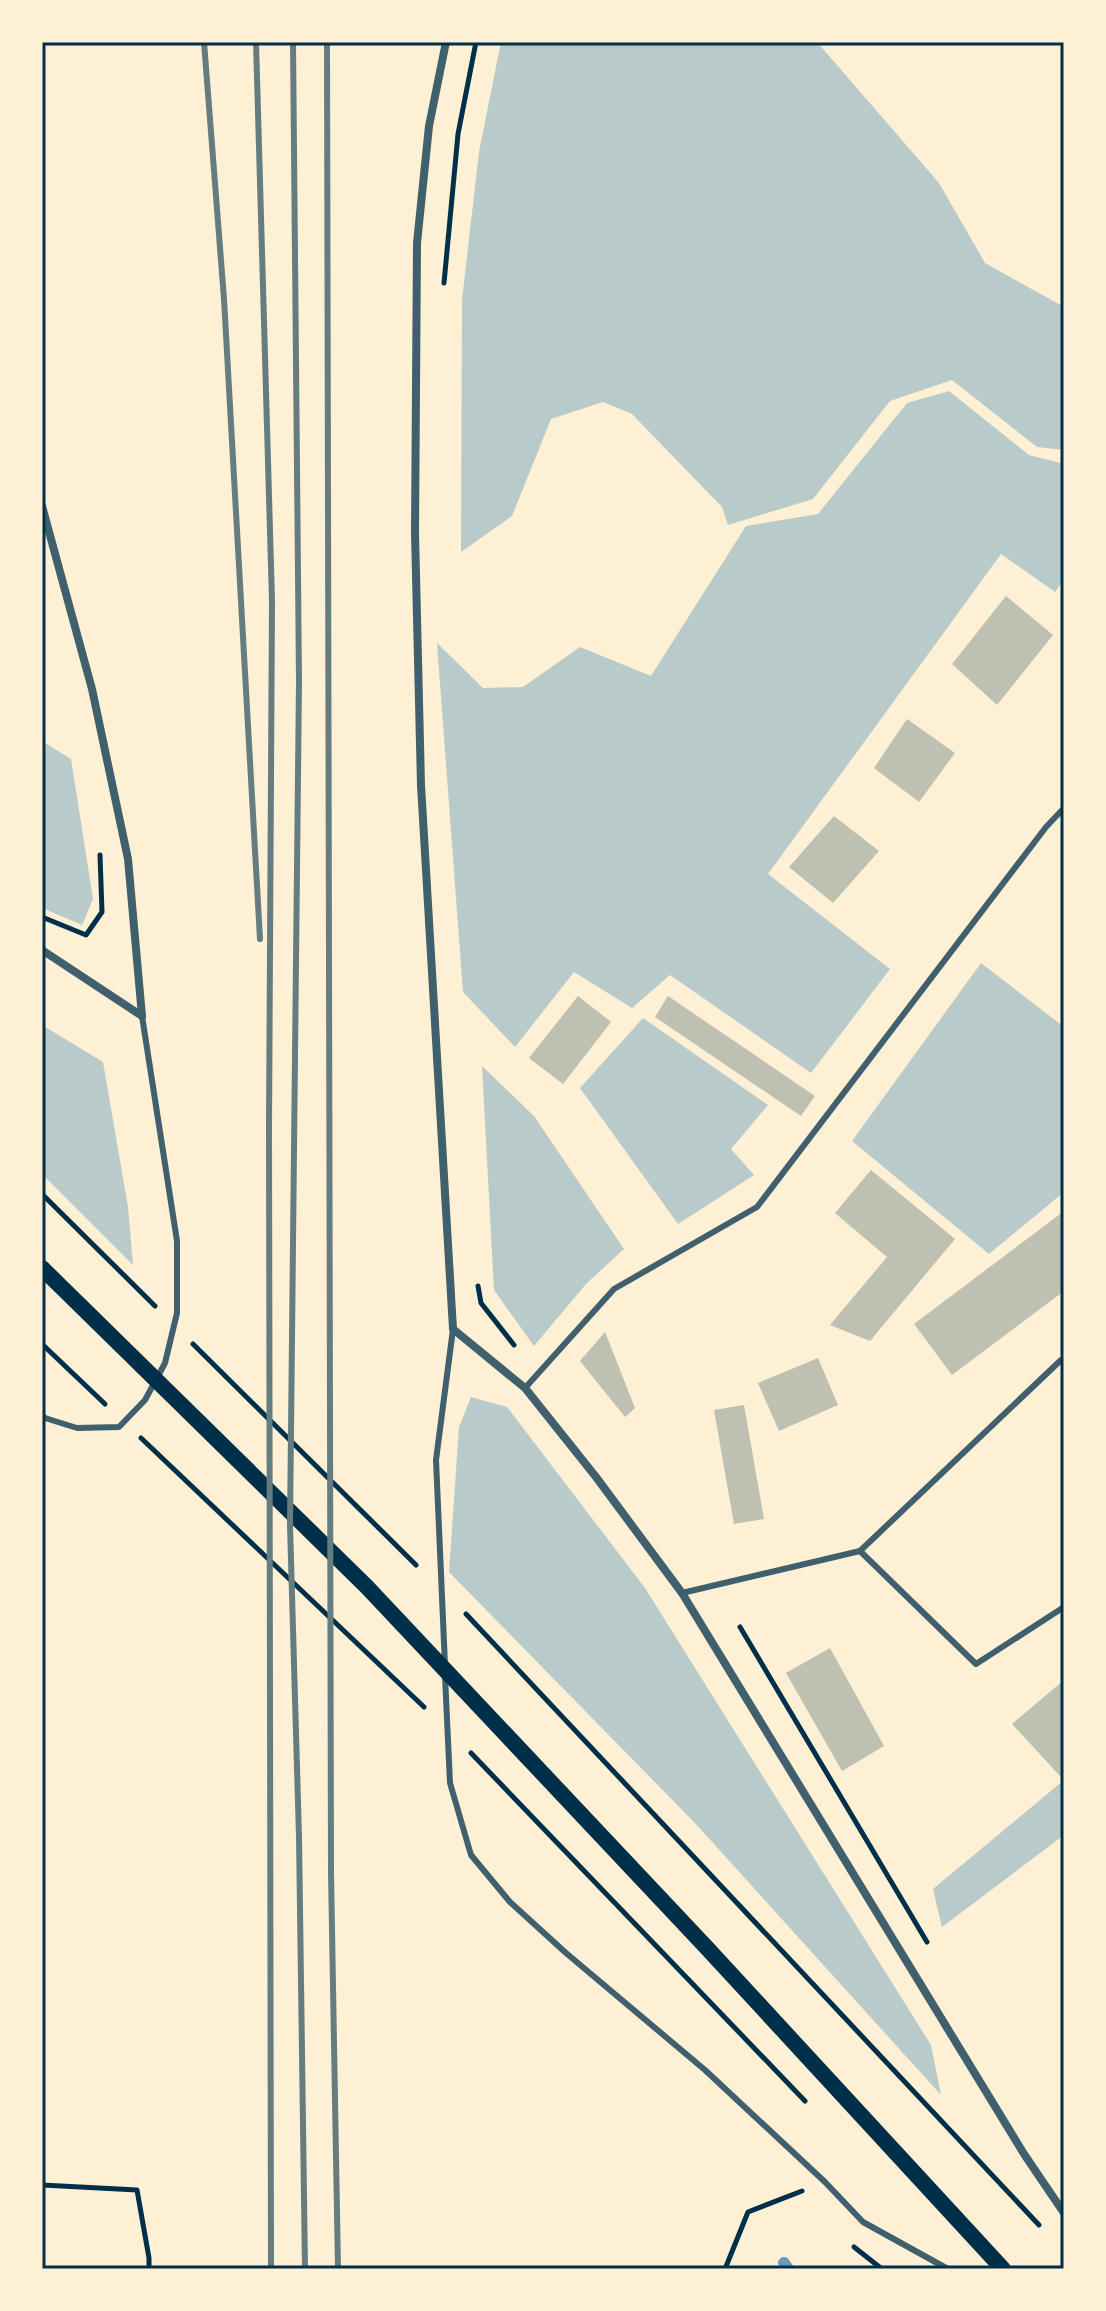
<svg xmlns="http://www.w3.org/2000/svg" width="1106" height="2311" viewBox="0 0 1106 2311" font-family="'Work Sans',sans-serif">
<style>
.green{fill:#b9caca}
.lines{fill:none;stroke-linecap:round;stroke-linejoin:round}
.stream{stroke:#669bbc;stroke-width:12}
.building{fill:#bec0b2}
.path{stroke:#003049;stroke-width:5}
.service{stroke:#3f606c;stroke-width:6}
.minor{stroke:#3f606c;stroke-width:8}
.secondary{stroke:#003049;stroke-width:16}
.rail{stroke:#657d81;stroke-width:6}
.neatline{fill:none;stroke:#003049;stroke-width:3}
</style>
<rect width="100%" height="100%" fill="#fdf0d5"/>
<g class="green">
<path d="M501,42H817L939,183L985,263L1064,307V450L1037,447L952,380L890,401L813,499L728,525L722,507L632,414L603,402L551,419L512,516L461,552L462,300L479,152Z"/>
<path d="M949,391L1029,455L1064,464V580L1055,592L1001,554L768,874L890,969L811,1073L670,975L632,1008L574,972L515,1047L463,992L437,643L483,688L523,687L580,647L651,676L746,526L818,514L907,403Z"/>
<path d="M42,741L71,759L93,899L82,925L42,908Z"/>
<path d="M981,963L1064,1027V1192L989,1254L852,1141Z"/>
<path d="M643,1018L768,1105L731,1149L754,1175L678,1224L580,1088Z"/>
<path d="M42,1025L103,1062L128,1207L133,1265L42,1174Z"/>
<path d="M482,1066L534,1116L624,1249L586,1284L534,1346L494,1290Z"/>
<path d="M471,1397L507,1407L645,1588L931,2045L941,2095L694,1822L449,1572L459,1427Z"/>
<path d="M1064,1780V1835L942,1927L933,1889Z"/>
</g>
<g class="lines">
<path class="stream" d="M784,2263L788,2269"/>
</g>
<g class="building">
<path d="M1006,596L1053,635L997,705L952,664Z"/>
<path d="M907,719L955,753L919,802L874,768Z"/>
<path d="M834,816L879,851L833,903L789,867Z"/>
<path d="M578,996L611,1022L563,1084L529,1058Z"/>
<path d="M668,996L815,1096L801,1116L655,1017Z"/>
<path d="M871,1170L955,1239L870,1341L830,1325L887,1257L835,1213Z"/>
<path d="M1064,1211V1291L952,1375L914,1324Z"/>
<path d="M605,1332L635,1408L625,1417L580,1361Z"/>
<path d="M818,1358L838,1405L779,1431L758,1383Z"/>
<path d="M744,1405L764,1519L734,1524L714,1410Z"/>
<path d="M830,1648L884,1746L842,1771L786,1673Z"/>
<path d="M1064,1680V1774L1061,1777L1012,1724Z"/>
</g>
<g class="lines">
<g class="path">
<path d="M444,283L458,134L476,42"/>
<path d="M42,917L86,935L102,912L100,855"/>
<path d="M42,1194L155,1306"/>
<path d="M478,1286L481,1303L514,1345"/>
<path d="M42,1344L105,1404"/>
<path d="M193,1344L416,1565"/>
<path d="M141,1438L424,1707"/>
<path d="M466,1614L1039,2225"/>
<path d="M740,1627L927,1942"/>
<path d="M471,1753L805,2101"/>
<path d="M42,2185L137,2190L149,2258V2269"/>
<path d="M854,2247L882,2269"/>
<path d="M725,2269L748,2212L802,2191"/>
</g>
<g class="service">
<path d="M525,1388L614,1289L757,1207L1046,827L1064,808"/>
<path d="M42,1415L45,1418L77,1428L119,1427L145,1400L165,1363L177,1313V1241L142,1016"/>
<path d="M860,1551L976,1664L1064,1607"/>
<path d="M682,1593L860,1551L1061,1360L1064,1359"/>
<path d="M445,1665L436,1460L453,1329"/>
<path d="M445,1676L450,1783L471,1855L510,1902L566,1953L705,2070L825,2182L863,2222L948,2269"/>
</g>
<g class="minor">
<path d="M446,42L429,126L417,243L415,533L421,785L453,1329L525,1388L596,1477L682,1593L1024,2154L1064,2213"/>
<path d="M42,506L92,689L128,859L142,1016"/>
<path d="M42,950L142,1016"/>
</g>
<path class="secondary" d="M42,1268L367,1587L707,1948L1003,2269"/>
<g class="rail">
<path d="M204,42L224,299L260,939"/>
<path d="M256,42L272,601L269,1127L271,2269"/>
<path d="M293,42L299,681L290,1525L299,1837L305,2269"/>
<path d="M327,42L331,1873L338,2269"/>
</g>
</g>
<rect width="1106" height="2311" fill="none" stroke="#fdf0d5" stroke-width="88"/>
<rect x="44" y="44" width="1018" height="2223" class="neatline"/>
</svg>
